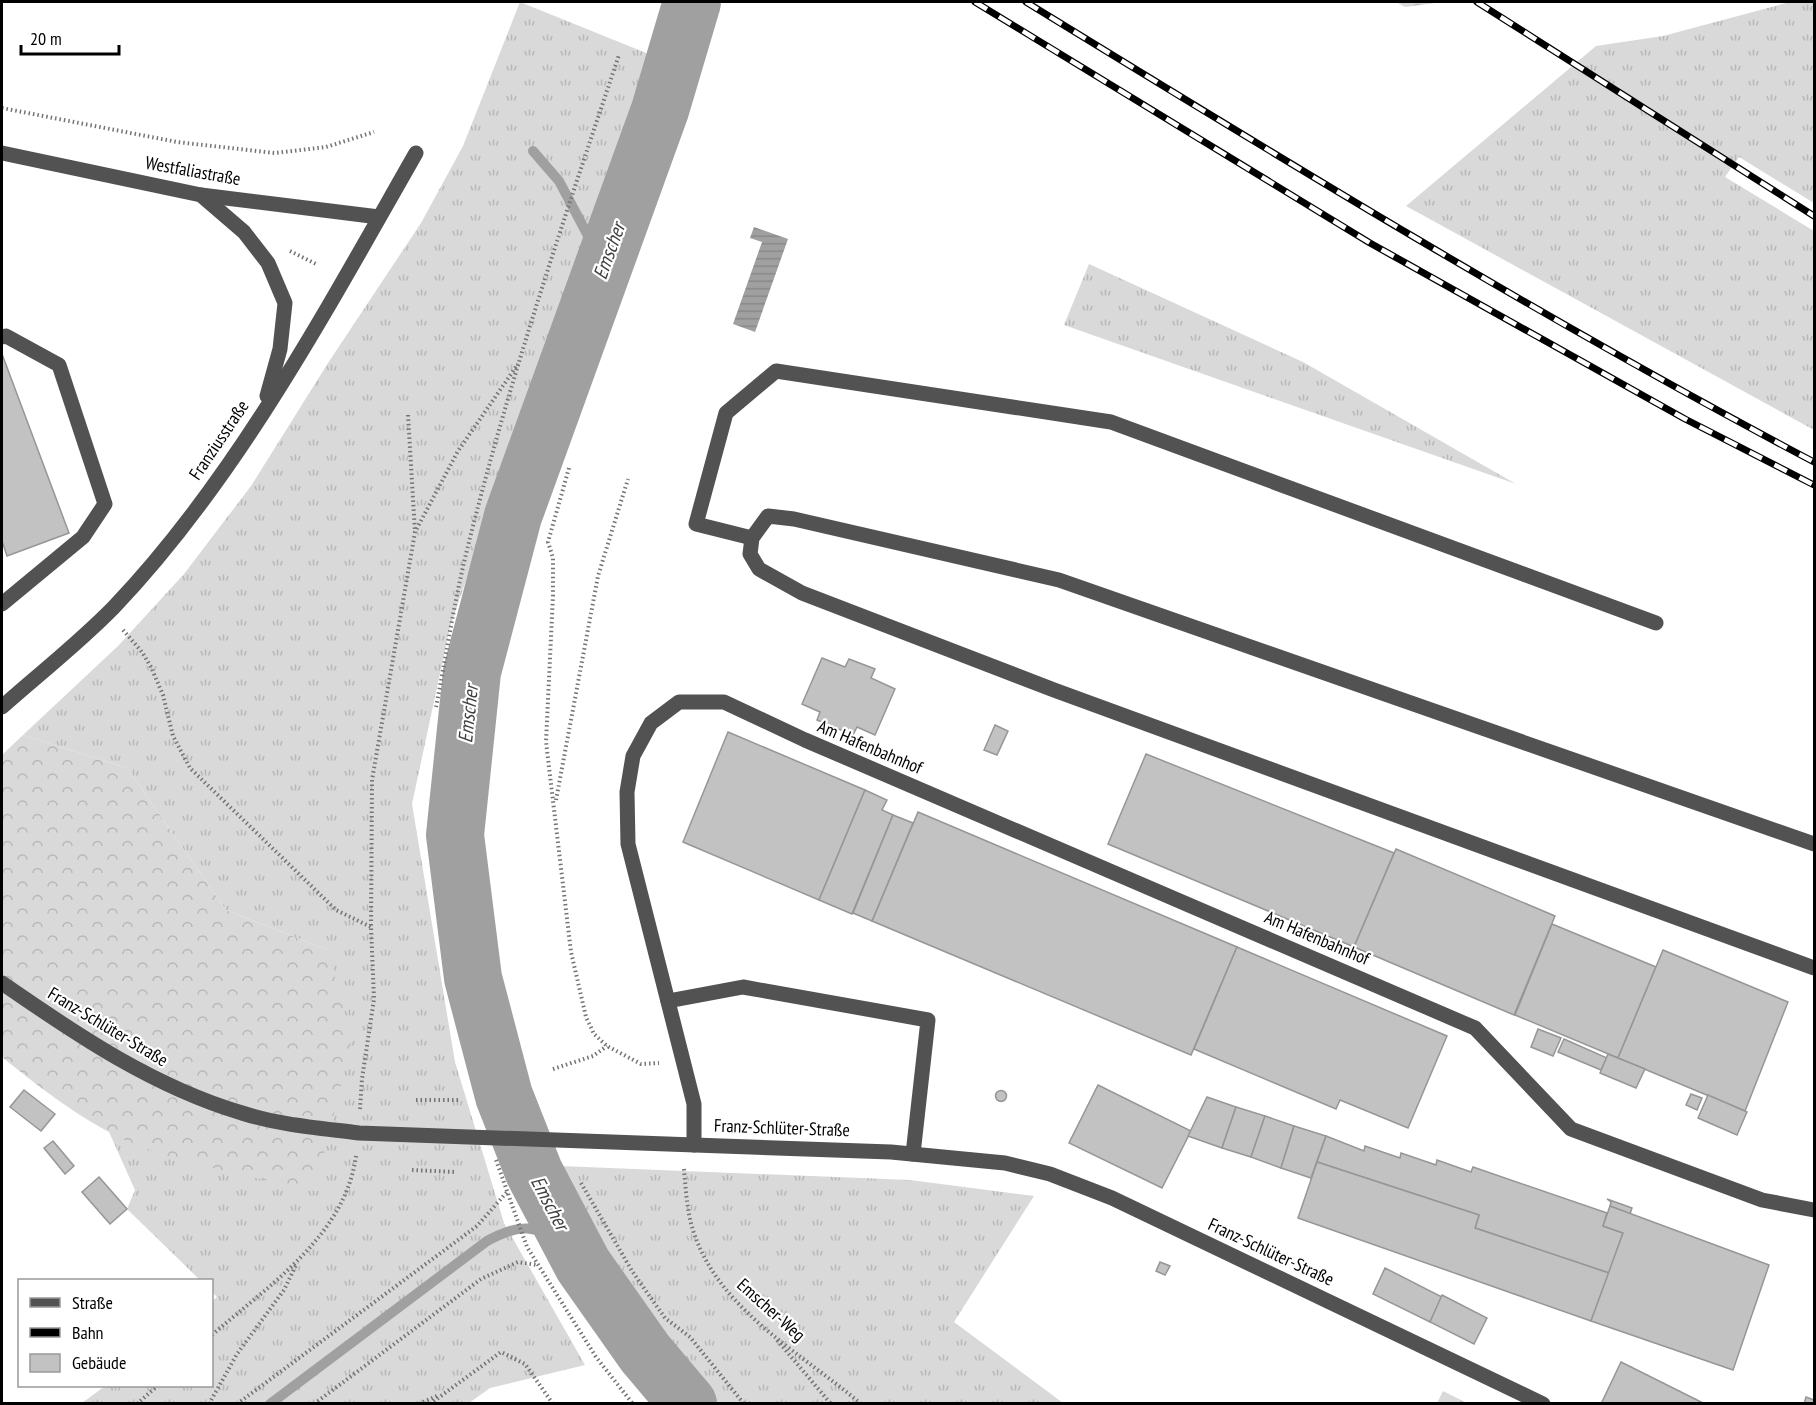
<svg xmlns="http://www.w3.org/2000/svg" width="1816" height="1405" viewBox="0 0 1816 1405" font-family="'PT Sans Narrow',sans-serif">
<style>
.grass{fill:url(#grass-tufts)}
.forest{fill:url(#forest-crowns)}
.water{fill:url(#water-rules)}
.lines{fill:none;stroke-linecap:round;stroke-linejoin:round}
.stream{stroke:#a0a0a0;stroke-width:10}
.river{stroke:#a0a0a0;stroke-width:58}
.building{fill:#c2c2c2;stroke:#969696;stroke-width:1.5}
.path{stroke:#747474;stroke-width:4;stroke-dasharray:1.5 3;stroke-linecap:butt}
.minor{stroke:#525252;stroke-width:15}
.rail-casing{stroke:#000;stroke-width:7}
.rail{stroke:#fff;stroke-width:4.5;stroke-dasharray:14;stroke-linecap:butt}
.labels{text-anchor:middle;stroke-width:4.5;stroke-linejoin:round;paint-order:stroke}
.street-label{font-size:18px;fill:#000;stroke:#fff}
.water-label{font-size:20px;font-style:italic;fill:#414141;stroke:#fff}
</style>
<defs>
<pattern id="grass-tufts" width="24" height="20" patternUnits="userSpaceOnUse" patternTransform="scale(1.5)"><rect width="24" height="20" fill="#d9d9d9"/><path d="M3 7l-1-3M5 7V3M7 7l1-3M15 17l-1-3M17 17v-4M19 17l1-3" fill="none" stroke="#b8b8b8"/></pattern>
<pattern id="forest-crowns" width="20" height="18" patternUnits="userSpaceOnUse" patternTransform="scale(1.5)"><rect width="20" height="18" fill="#d9d9d9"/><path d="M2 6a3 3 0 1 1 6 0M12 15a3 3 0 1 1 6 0" fill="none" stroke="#b8b8b8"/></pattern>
<pattern id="water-rules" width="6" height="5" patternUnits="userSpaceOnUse" patternTransform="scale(1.5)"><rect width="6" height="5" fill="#a0a0a0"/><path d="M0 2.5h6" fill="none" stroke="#888"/></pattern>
</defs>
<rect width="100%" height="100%" fill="#fff"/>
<g class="grass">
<path d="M520,2L661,59L549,339L450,627L412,804L455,1062L504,1223L585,1365L490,1388L469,1403H82L105,1386H212V1301L217,1297L212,1292V1280H200L127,1209L135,1190L109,1132L177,1158L328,950L226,910L127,768L23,735L118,646L184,574L251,486L328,363L421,223L463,146Z"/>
<path d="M1790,2H1814V203L1739,157L1725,177L1814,231V430L1406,206L1596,46L1663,36Z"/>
<path d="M1089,264L1303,362L1516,484L1064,325Z"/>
<path d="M560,1166L910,1180L1034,1196L954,1322L1063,1403H706L682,1376L649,1316L601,1241Z"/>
<path d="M1443,1391L1467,1403H1437Z"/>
</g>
<g class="forest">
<path d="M1396,2H1443L1405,7Z"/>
<path d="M23,735L127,768L226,910L328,950L352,1040L315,1191C251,1176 163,1162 107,1131C69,1110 35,1084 2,1057V755Z"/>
</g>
<path class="water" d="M754,227L788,239L755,332L733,324L762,242L750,238Z"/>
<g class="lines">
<g class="stream">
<path d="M533,151L559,181L603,264"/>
<path d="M270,1404L487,1241C527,1219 537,1229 574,1247"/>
</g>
<path class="river" d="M688,1404L645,1353L583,1265L534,1172L504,1096L473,978L455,835L472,672L513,516L660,110L692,2"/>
</g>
<g class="building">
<path d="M2,354L69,533L7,556L2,541Z"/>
<path d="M822,658L845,667L849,659L875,669L871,678L895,689L875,735L857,727L853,735L817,720L820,712L802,704Z"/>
<path d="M995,725L1008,731L997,755L984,750Z"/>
<path d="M728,732L865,790L819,900L683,842Z"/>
<path d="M1146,754L1394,853L1354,947L1108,844Z"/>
<path d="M865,790L887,800L882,810L893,815L852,914L819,900Z"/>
<path d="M918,812L1237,947L1191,1055L872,921Z"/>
<path d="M893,815L913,823L872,921L853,913Z"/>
<path d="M1396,849L1555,916L1514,1015L1354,947Z"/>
<path d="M1552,924L1656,967L1618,1058L1515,1015Z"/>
<path d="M1237,947L1447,1036L1408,1128L1340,1100L1336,1109L1194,1049Z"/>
<path d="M1663,950L1788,1002L1745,1111L1618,1058Z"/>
<path d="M1538,1029L1561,1038L1553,1056L1531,1047Z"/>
<path d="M1564,1039L1607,1058L1601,1070L1558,1052Z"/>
<path d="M1608,1054L1645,1069L1636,1088L1600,1073Z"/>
<path d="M1098,1085L1191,1131L1162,1188L1069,1143Z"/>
<path d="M24,1090L55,1114L41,1131L10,1107Z"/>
<circle cx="1001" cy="1096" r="5.5"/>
<path d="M1691,1094L1702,1098L1697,1110L1686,1105Z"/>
<path d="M1708,1095L1747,1112L1737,1135L1698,1118Z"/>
<path d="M1207,1097L1236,1107L1222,1148L1188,1136Z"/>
<path d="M1236,1107L1265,1116L1251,1157L1222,1148Z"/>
<path d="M1265,1116L1294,1126L1281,1168L1251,1157Z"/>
<path d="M1294,1126L1326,1136L1311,1178L1281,1168Z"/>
<path d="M1326,1136L1364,1151L1365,1146L1400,1158L1401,1153L1436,1165L1437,1160L1471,1172L1473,1167L1607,1213L1603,1226L1623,1233L1609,1273L1475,1228L1479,1215L1317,1162Z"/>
<path d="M53,1141L74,1166L65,1174L44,1148Z"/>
<path d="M1317,1162L1479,1215L1475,1228L1609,1273L1591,1321L1298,1218Z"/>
<path d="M99,1177L127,1209L110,1224L82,1192Z"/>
<path d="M1607,1199L1632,1208L1630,1214L1610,1206L1611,1202Z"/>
<path d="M1610,1206L1769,1265L1733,1370L1591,1321L1623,1233L1603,1226Z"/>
<path d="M1160,1262L1170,1266L1165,1275L1156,1271Z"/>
<path d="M1385,1268L1442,1297L1430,1322L1373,1294Z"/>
<path d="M1442,1295L1487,1318L1474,1344L1430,1322Z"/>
<path d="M1621,1362L1705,1404H1601Z"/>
<path d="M1806,1397L1814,1400V1404H1804Z"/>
</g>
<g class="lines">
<g class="path">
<path d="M2,108L177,142L275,153L326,147L374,132"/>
<path d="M290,251L316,264"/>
<path d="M408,415L415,532"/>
<path d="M569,468L548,542L553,558V595L546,742L571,952L586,1017L594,1034L607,1046L641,1064L659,1063"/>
<path d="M123,630L142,652L151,667L163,695L173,736L190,768L336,910L371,927"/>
<path d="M436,707C447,652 455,596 469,542C510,377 565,216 619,55"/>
<path d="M556,800L598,576L628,479"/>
<path d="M553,1069L593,1056L607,1046"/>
<path d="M416,1100H458"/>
<path d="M360,1109L362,1079L374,999L371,927L372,780L415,532L458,451L518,364"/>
<path d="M496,1160L527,1247L596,1357L633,1404"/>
<path d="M684,1169C686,1192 687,1215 695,1236C722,1312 803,1354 861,1404"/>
<path d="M412,1170L456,1172"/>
<path d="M581,1183L632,1271L665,1318L690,1337L744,1404"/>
<path d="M212,1335C269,1285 345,1236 356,1156"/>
<path d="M777,1340L831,1404"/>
<path d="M137,1404L157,1386"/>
<path d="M209,1404L237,1354L284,1290L297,1263"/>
<path d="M237,1404L477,1226L507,1192"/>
<path d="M314,1404L481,1279L518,1262L537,1265"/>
<path d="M419,1404L439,1395"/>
<path d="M430,1404L501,1352L525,1364L553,1404"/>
</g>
<g class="minor">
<path d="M2,153L201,195L379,217"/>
<path d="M201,195L244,232L268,263L285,303L280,349L267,396"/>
<path d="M2,337L6,336L59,365L105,504L83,537L2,604"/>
<path d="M752,538L696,524L726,413L776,371L1111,422L1656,623"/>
<path d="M2,707C39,674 79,643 114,607C237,478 328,307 416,153"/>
<path d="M1814,844L1059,580L794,519L768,516L752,538L750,554L759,569L802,593L1054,690L1814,968"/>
<path d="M2,983C77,1035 154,1087 242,1113C279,1125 320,1128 359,1133L891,1152L1005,1163L1050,1174L1112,1198L1543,1404"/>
<path d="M668,1001L743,987L928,1020L913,1154"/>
<path d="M694,1145V1104L628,844L627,792L633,756L651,723L679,702H724L805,740L1475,1028L1571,1129L1762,1200L1814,1210"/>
</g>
<defs>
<g id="rail">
<path d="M975,2L1370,243L1685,419L1814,485"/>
<path d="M1026,2C1285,161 1545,320 1814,462"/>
<path d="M1477,2L1814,216"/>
</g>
</defs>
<use href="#rail" class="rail-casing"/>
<use href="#rail" class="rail"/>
</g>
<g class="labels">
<g class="street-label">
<text transform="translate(193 171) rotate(10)" y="6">Westfaliastraße</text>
<text transform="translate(219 440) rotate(-56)" y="6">Franziusstraße</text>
<text transform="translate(870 747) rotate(23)" y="6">Am Hafenbahnhof</text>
<text transform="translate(1317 938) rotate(23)" y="6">Am Hafenbahnhof</text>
<text transform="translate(108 1027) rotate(31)" y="6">Franz-Schlüter-Straße</text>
<text transform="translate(782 1128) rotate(2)" y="6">Franz-Schlüter-Straße</text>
<text transform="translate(1271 1252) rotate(25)" y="6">Franz-Schlüter-Straße</text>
<text transform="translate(771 1310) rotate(42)" y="6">Emscher-Weg</text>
</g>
<g class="water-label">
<text transform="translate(609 251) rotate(-70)" y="7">Emscher</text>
<text transform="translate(468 714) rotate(-84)" y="7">Emscher</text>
<text transform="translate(550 1203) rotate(62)" y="7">Emscher</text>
</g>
</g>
<rect width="1816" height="1405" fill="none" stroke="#000000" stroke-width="6"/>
<rect x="18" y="1279" width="195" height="108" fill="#ffffff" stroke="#999999" stroke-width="1.5"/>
<rect x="30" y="1298" width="30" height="9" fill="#525252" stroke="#999999" stroke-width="1.5"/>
<text x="72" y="1309" font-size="18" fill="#000000">Straße</text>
<rect x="30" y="1328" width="30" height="9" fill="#000000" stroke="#999999" stroke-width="1.5"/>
<text x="72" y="1339" font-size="18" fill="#000000">Bahn</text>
<rect x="30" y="1354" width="30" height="18" fill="#c2c2c2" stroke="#999999" stroke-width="1.5"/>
<text x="72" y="1369" font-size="18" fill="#000000">Gebäude</text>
<path d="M21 45v9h98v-9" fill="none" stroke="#000000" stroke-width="3"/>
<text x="30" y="45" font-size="18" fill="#000000" stroke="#ffffff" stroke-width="4.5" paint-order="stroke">20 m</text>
</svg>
